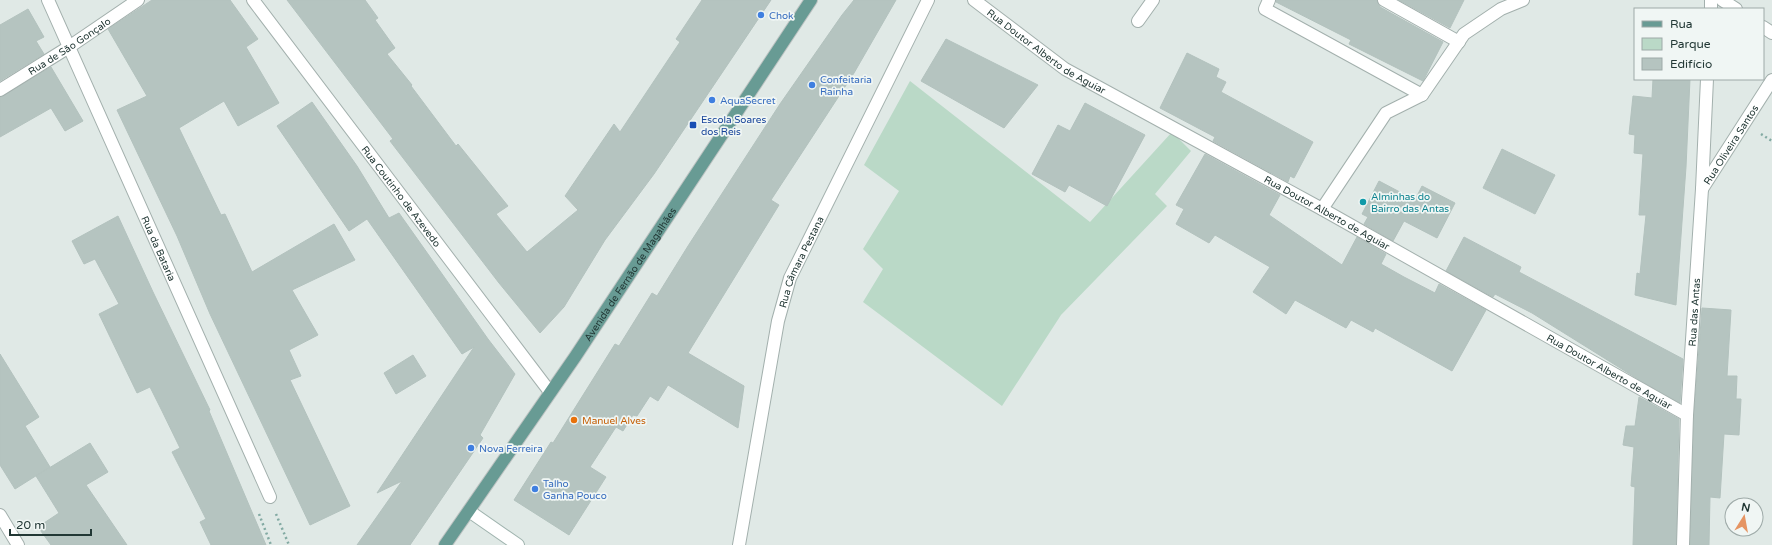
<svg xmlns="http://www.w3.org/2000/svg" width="1772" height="545" viewBox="0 0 1772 545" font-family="'Varela Round',sans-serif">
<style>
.green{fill:#bad9c7}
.building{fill:#b5c4c0;stroke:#b3c2be}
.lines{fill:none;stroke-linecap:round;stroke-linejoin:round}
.minor-casing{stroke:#a3b0ad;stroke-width:14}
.tertiary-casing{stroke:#a3b0ad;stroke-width:14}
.secondary-casing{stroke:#a0b4af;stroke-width:14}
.primary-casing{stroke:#bdc3c2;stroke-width:14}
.path{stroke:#83aaa3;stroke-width:2.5;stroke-dasharray:2 3;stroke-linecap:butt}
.minor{stroke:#fff;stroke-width:12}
.tertiary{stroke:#fff;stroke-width:12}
.secondary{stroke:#fff;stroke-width:12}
.primary{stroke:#689b94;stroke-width:12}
.shop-dot{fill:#3f7fe0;stroke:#f0f6f4;stroke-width:1.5}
.transit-dot{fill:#1a4fb4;stroke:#f0f6f4;stroke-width:1.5}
.culture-dot{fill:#0f9aa8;stroke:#f0f6f4;stroke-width:1.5}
.food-dot{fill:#e8710a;stroke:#f0f6f4;stroke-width:1.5}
.labels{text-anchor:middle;stroke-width:3.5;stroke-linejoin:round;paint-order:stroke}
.shop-label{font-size:10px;fill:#366cbe;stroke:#f0f6f4;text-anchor:start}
.street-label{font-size:10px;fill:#223835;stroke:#f0f6f4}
.transit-label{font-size:10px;fill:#164399;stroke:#f0f6f4;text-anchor:start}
.culture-label{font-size:10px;fill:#0d838f;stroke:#f0f6f4;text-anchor:start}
.food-label{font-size:10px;fill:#c56008;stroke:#f0f6f4;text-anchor:start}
</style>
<rect width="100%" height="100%" fill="#e0e9e6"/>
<path class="green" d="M910,81L1090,222L1172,132L1191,151L1155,194L1167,206L1061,315L1002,406L863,302L883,269L863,249L899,191L864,165Z"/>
<g class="building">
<path d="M152,0H230L258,39L246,47L279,103L238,126L224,101L179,128L221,215L225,214L252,272L334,224L355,260L292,290L318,335L289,350L301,376L290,380L350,506L310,525L210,314L177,236L117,110L147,96L108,29Z"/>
<path d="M287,0H365L378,18L375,20L395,48L387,54L412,85L411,86L456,146L458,144L508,206L496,214L527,252L578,210L565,196L614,124L620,132L680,42L676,39L702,0H771L654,174L605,240L564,307L540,333L499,283L390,141L393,139Z"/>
<path d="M854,0H896L854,73L771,200L779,205L688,353L744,386L738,428L668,385L658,401L650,396L637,416L633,415L623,431L616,427L590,467L606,477L569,535L514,500L551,442L553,443L615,344L619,346L652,293L657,296L688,246L780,104L842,15Z"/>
<path d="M1276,0H1377L1380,7L1443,42L1423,81L1349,44L1351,40L1276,2Z"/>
<path d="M1399,0H1464L1450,28Z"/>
<path d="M28,9L44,37L36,41L44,54L0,81V25Z"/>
<path d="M946,39L1038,85L1004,128L921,81Z"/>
<path d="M1187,53L1219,69L1216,77L1226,82L1221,92L1313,142L1294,178L1290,176L1288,182L1213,141L1215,137L1160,108Z"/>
<path d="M51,67L83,121L65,131L51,108L0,137V97Z"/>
<path d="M1653,79H1690L1686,167L1676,305L1635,295L1637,273L1640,274L1646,215H1639L1643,154L1634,153L1635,135L1629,134L1633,96L1652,98Z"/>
<path d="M312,102L357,166L389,218L399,213L488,339L515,374L480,435L483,438L410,545H357L402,481L377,493L474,347L462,354L367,219L349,231L277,126Z"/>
<path d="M1085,103L1145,135L1107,206L1069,185L1065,192L1032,174L1058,125L1070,131Z"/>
<path d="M1502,149L1555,175L1535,214L1483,188Z"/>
<path d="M1205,154L1280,195L1269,215L1342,265L1357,237L1386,254L1381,264L1404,277L1435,293L1439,284L1486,310L1452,371L1375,328L1373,332L1351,320L1346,328L1295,300L1286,314L1253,292L1270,267L1215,235L1209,243L1176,224L1184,209L1176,205Z"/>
<path d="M1379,181L1415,200L1422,186L1455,203L1437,238L1404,221L1393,241L1364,224L1368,217L1362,214Z"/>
<path d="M118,216L153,292L210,410L209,411L266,545H211L200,522L206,519L172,452L180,448L162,411L150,387L137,393L99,314L119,304L95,259L84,264L72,241Z"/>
<path d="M1464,237L1521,267L1519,272L1683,359L1680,403L1641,381L1532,313L1495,294L1493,297L1446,271Z"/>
<path d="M1702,308L1731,310L1727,376H1737L1736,399H1741L1739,435L1724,434L1720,498L1710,497L1709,545H1690L1694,415Z"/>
<path d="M0,354L39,417L25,426L50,467L15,489L0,465Z"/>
<path d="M413,355L426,376L396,394L384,373Z"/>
<path d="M1639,397L1679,419L1676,545H1633L1635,487L1631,486L1634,447L1623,445L1626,426H1635Z"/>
<path d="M90,443L108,472L86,485L127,545H51L38,527L59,513L36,476Z"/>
</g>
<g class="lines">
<defs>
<g id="minor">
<path id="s1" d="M48,0L270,497"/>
<path id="s2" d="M253,0L550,392"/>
<path id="s3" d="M974,0L1065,69L1322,209L1687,415"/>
<path d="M1269,0L1265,9L1422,95"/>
<path d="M1384,0L1459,42"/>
<path d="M1722,0L1736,9"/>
<path d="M1711,9V0"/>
<path d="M1138,21L1153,0"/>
<path d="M1763,27L1772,33"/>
<path id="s4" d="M0,90L69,47L138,0"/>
<path id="s5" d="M1702,189L1772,80"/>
<path d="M1322,209L1386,113L1422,95L1464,34L1501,9L1523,0"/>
<path id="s6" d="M739,545L778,321L790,278L928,0"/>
<path id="s7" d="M1683,545L1687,415L1702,189L1707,79"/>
</g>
<path id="tertiary" d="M0,515L18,545"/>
<path id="secondary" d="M469,511L518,545"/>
<g id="primary">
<path id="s8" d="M445,545L575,357L811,0"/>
</g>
</defs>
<use href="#minor" class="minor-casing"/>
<use href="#tertiary" class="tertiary-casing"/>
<use href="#secondary" class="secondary-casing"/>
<use href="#primary" class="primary-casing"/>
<g class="path">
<path d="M1761,134L1772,141"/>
<path d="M259,514L271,545"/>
<path d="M276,514L289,545"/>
</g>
<use href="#minor" class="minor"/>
<use href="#tertiary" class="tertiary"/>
<use href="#secondary" class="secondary"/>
<use href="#primary" class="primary"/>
</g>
<g class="shop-dot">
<circle cx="761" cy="15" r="4"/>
<circle cx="812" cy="85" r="4"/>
<circle cx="712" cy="100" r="4"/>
<circle cx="471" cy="448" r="4"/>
<circle cx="535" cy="489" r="4"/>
</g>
<rect class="transit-dot" x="689" y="121" width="8" height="8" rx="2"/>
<circle class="culture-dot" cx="1363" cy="202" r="4"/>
<circle class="food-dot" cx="574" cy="420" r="4"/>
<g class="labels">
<g class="shop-label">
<text x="769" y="19">Chok</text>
<text x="820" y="83">Confeitaria<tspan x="820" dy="12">Rainha</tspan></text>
<text x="720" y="104">AquaSecret</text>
<text x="479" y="452">Nova Ferreira</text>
<text x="543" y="487">Talho<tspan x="543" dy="12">Ganha Pouco</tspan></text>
</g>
<g class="street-label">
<text dy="4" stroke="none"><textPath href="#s4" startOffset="82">Rua de São Gonçalo</textPath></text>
<text dy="4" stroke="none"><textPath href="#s3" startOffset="89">Rua Doutor Alberto de Aguiar</textPath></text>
<text dy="4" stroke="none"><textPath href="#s5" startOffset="53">Rua Oliveira Santos</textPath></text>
<text dy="4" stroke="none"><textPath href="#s2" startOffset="246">Rua Coutinho de Azevedo</textPath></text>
<text dy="4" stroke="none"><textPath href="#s3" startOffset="413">Rua Doutor Alberto de Aguiar</textPath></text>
<text dy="4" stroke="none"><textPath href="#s1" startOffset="272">Rua da Bataria</textPath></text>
<text dy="4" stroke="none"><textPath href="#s6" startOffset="291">Rua Câmara Pestana</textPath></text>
<text dy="4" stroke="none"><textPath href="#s8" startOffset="328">Avenida de Fernão de Magalhães</textPath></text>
<text dy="4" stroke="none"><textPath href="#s7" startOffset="233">Rua das Antas</textPath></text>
<text dy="4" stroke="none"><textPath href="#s3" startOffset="737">Rua Doutor Alberto de Aguiar</textPath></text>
</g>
<g class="transit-label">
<text x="701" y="123">Escola Soares<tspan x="701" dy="12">dos Reis</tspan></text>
</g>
<g class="culture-label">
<text x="1371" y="200">Alminhas do<tspan x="1371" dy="12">Bairro das Antas</tspan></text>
</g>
<g class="food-label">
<text x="582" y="424">Manuel Alves</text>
</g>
</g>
<rect x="1634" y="8" width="130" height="72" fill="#f0f6f4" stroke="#9eaaa8"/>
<rect x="1642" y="21" width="20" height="6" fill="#689b94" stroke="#9eaaa8"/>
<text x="1670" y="28" font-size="12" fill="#223835">Rua</text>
<rect x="1642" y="38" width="20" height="12" fill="#bad9c7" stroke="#9eaaa8"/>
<text x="1670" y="48" font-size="12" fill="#223835">Parque</text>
<rect x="1642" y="58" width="20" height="12" fill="#b5c4c0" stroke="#9eaaa8"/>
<text x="1670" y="68" font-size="12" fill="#223835">Edifício</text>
<g transform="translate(1744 517) rotate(11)"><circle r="19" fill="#f0f6f4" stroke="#9eaaa8"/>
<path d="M0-3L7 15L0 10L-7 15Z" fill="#e59462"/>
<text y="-6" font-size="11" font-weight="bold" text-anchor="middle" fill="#223835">N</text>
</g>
<path d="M10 529v6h81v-6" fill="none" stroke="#223835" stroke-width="2"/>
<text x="16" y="529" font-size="12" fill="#223835" stroke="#f0f6f4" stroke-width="3" paint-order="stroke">20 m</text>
</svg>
